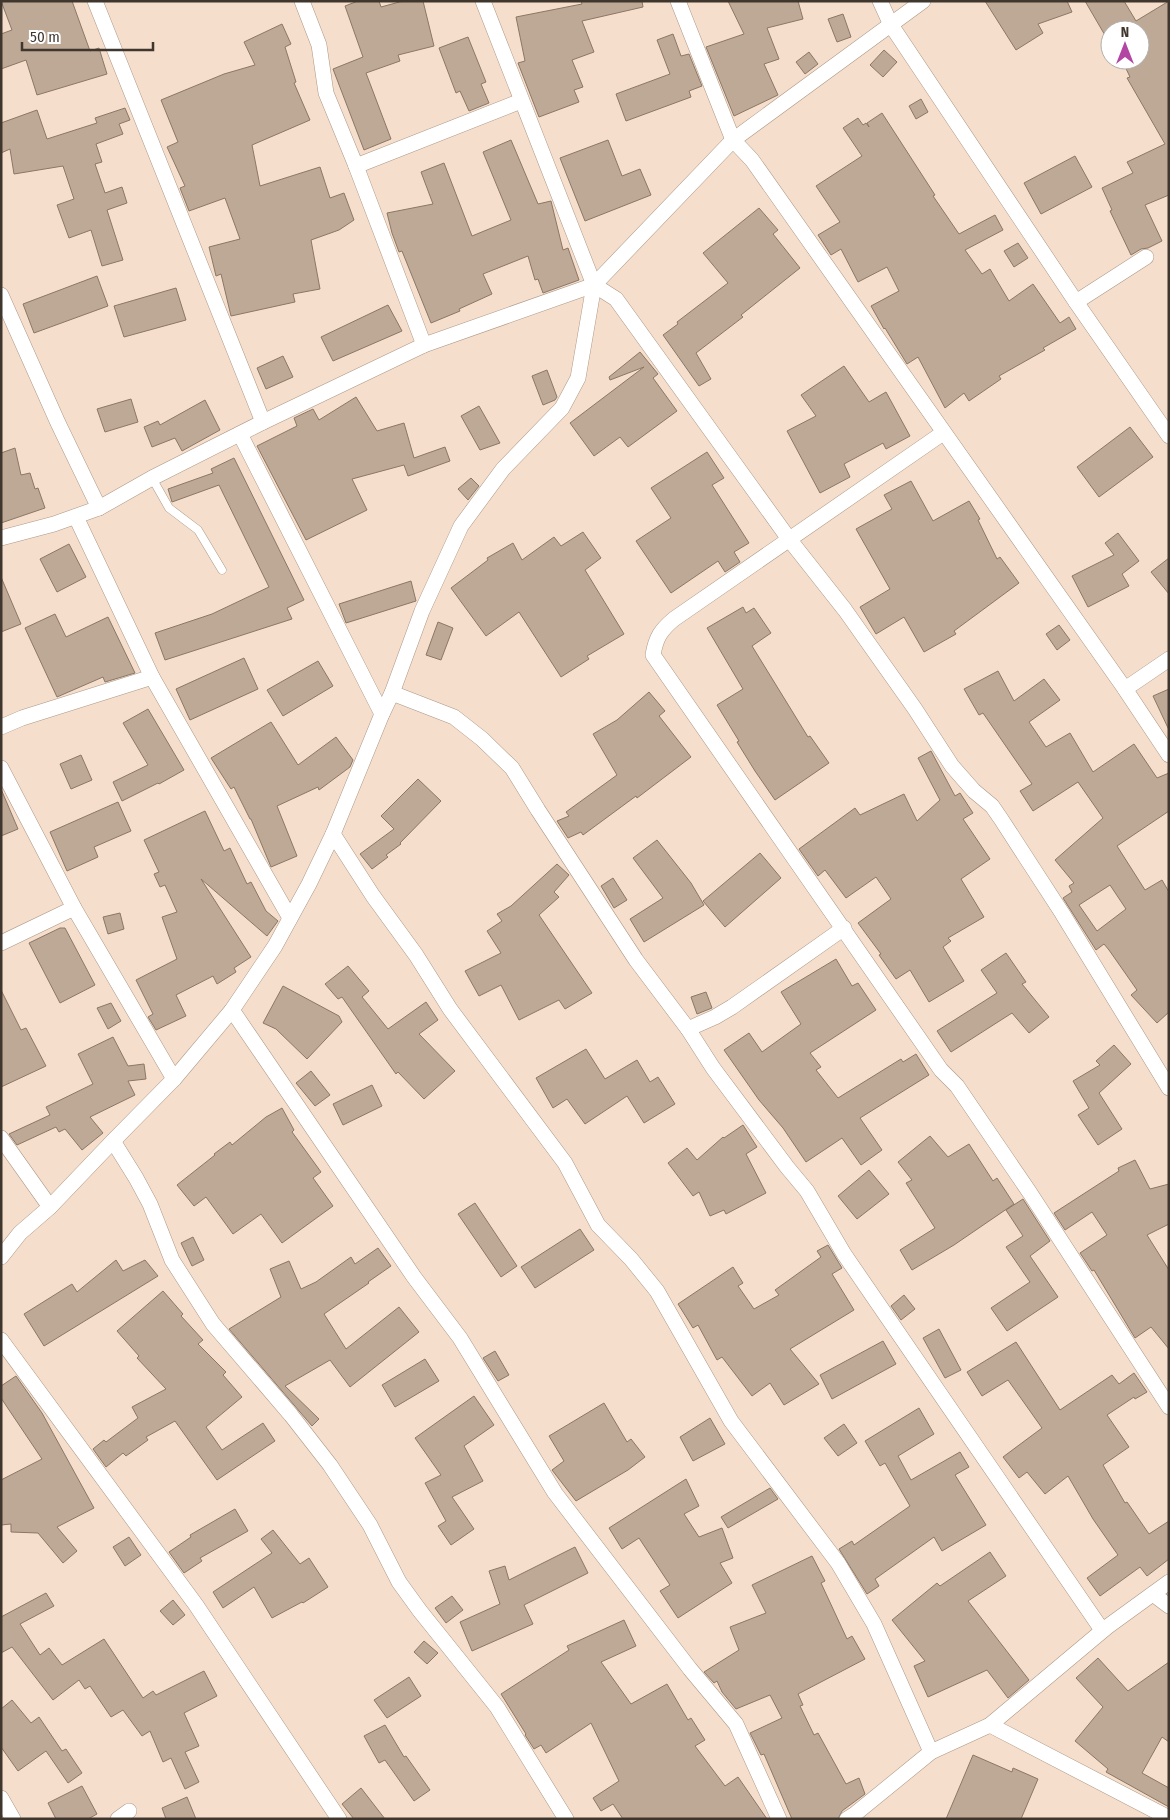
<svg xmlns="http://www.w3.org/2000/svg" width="1170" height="1820" viewBox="0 0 1170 1820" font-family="'Fira Sans Condensed',sans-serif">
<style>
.building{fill:#bea896;stroke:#8c7766;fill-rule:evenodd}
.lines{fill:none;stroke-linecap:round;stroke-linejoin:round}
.service-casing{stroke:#ad9886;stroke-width:9}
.minor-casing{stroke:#ad9886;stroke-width:16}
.service{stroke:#fff;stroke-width:8}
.minor{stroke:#fff;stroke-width:15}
</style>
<rect width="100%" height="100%" fill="#f5decb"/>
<g class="building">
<path d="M1,1H72L90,51L99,48L107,74L37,95L26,60L1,69V34L12,30Z"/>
<path d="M358,1H379L381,7L403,1H423L434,46L398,55L400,61L366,73L391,139L364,150L333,69L363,57L345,6Z"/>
<path d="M581,1H642L643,7L582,21L594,52L572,60L583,87L574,90L579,102L539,117L518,63L525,61L516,17L582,4Z"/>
<path d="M728,1H798L803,19L767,28L779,59L764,64L778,95L734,116L706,47L744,34Z"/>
<path d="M985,1H1067L1072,12L1038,24L1043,33L1016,50Z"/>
<path d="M1085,1H1124L1136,21L1169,1V195L1145,205L1162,241L1148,248L1141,249L1131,255L1110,211L1112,210L1102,188L1133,173L1127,162L1165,144L1127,78L1130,77L1122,60H1140V30H1110V34L1106,37Z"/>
<path d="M843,14L851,37L837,42L828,19Z"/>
<path d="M282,24L291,44L285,47L296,82L294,83L310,120L252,145L260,186L320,167L330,198L344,193L354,220L339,230L311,240L320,289L293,294L295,302L231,316L221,274L216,276L209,247L240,239L225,198L189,211L180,188L185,186L167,147L178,142L161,100L224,74L255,65L244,42Z"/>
<path d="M673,34L681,56L689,54L702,86L689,91L691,97L626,121L616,94L670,74L657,40Z"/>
<path d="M468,37L486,82L481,84L489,103L469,111L460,91L456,93L439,48Z"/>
<path d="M884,50L897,62L883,77L870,65Z"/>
<path d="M809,52L818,64L805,74L796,62Z"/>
<path d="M921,99L928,112L916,119L909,106Z"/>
<path d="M125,108L130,120L119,124L123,134L96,144L102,162L95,164L105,193L122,187L127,203L107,210L123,260L102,266L91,230L69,238L57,205L74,199L63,166L14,174L10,149L1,153V123L37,110L47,139L97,123L95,118Z"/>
<path d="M882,113L935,195L933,196L959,234L995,215L1003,230L965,250L982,274L990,269L1009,301L1033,284L1060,323L1069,317L1076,329L1043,348L1045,350L999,376L1001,379L969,401L964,393L945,408L918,357L907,364L885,328L884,329L871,306L899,291L887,267L858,282L841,249L831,255L818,235L840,222L816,186L862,156L843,128L858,118L863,125L866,123L869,127L867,123Z"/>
<path d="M511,140L538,204L551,201L563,250L568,248L579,280L543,293L538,279L535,280L528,256L483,274L492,294L459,309L460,311L431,323L402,251L399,252L392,233L387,213L433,204L421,172L444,163L472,236L511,220L483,152Z"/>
<path d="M608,140L622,176L640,169L651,195L585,221L560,158Z"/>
<path d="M1075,156L1092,187L1041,214L1024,183Z"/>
<path d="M759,208L778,230L773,234L800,268L741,315L743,317L696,353L711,379L699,386L663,335L678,324L677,322L728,283L703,253Z"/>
<path d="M1018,243L1028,258L1014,267L1004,251Z"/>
<path d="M97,276L108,306L34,333L23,304Z"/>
<path d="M176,288L186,320L124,337L114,306Z"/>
<path d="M388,305L402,331L333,361L321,337Z"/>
<path d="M640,352L658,374L653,378L677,411L628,447L620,437L594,456L570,423L644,367L610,380L609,377Z"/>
<path d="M283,356L293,377L266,389L257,368Z"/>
<path d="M844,366L869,402L886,392L910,436L886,449L883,443L844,464L850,477L820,493L787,431L816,416L801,395Z"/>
<path d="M547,370L557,397L555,400L543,405L532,376Z"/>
<path d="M356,397L377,431L404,423L414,458L445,447L450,461L408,476L404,465L352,479L367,510L306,540L257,446L297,426L294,418L313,409L319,420Z"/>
<path d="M131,399L138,422L105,432L97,409Z"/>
<path d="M205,400L220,430L182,451L175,438L152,447L144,427L158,421L160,425Z"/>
<path d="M479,406L500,443L480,450L461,416Z"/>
<path d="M1130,427L1153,457L1099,497L1077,467Z"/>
<path d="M15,448L21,475L30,473L35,489L38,488L45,508L1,523V453Z"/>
<path d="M707,452L724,478L712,485L749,543L734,552L740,562L725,572L718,561L671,593L636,541L671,518L651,488Z"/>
<path d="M234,458L304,600L287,608L292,619L165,660L155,633L212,614L269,587L219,485L172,502L168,489L213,473L211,469Z"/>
<path d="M471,478L479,486L468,500L458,489Z"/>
<path d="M911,481L933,521L969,501L980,519L978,520L997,559L1000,557L1019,583L954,631L956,634L924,652L904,617L876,634L860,607L890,589L856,529L892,509L884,495Z"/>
<path d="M583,532L601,558L585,570L624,634L587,656L589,659L561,677L519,612L486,636L451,588L488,560L487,558L513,543L522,560L554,537L561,546Z"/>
<path d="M1118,533L1139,561L1122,574L1129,586L1088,607L1072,576L1114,555L1105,543Z"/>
<path d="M69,544L86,577L57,592L40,559Z"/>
<path d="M1169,558V594L1151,572Z"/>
<path d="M1,577L21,624L1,632Z"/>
<path d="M411,581L416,601L346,623L339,604Z"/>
<path d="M743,607L746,613L754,608L771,633L752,646L808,737L810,736L829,763L775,800L755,771L737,742L739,741L717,705L743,689L707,628Z"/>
<path d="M55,614L66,637L108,617L135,673L105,682L103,677L57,697L25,628Z"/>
<path d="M438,622L453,628L441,660L426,655Z"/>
<path d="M1059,625L1070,640L1057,650L1046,634Z"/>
<path d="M244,658L258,689L190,720L176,689Z"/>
<path d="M318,661L333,686L283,716L267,690Z"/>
<path d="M998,671L1014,701L1044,679L1060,700L1029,722L1046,747L1070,733L1093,772L1134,744L1157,778L1169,773V811L1117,846L1145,890L1162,880L1169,892V1012L1157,1023L1131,995L1137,990L1109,950L1104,944L1096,950L1063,898L1072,892L1069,886L1074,883L1055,860L1103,818L1078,782L1033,811L1020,791L1032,784L983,713L979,715L964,689ZM1110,885L1126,909L1097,931L1079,905Z"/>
<path d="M1169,689V730L1153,696Z"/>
<path d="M649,692L665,711L659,716L691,757L637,798L636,796L583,835L581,832L568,838L557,821L569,816L566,812L617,775L593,734L617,720Z"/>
<path d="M148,709L184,770L159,784L158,783L122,801L113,782L148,765L123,723Z"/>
<path d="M271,722L298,765L336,737L353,760L350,767L319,790L318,787L277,806L297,856L271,867L251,819H250L234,787L231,789L211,758Z"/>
<path d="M931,751L955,796L960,793L973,813L963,819L990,859L961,879L984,917L948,938L951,941L943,947L964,981L929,1002L910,970L896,979L879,955L881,954L858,923L891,899L876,877L846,898L825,870L818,876L799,849L855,808L860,815L904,794L917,821L940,800L918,758Z"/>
<path d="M81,755L92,780L71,789L60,764Z"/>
<path d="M418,779L441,801L400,843L401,844L386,855L388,857L372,869L360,854L394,829L381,816Z"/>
<path d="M1,789L18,829L1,836Z"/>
<path d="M118,802L131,831L94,847L98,857L67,871L50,832Z"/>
<path d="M205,811L224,851L230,848L247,884L251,882L266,911L278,921L267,936L201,879L251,957L234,968L236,972L217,984L213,976L176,995L186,1016L156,1030L148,1017L153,1014L136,980L177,959L162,917L177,912L165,885L160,887L154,874L159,872L144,840Z"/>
<path d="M657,840L691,883L704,905L644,942L630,919L663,898L633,858Z"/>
<path d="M760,853L781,878L725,927L703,901Z"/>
<path d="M557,864L569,875L554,892L559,897L539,915L592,993L565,1009L559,1000L519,1020L501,985L479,996L465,971L501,953L487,931L502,921L497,914L511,906Z"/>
<path d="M613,878L627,900L614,908L601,886Z"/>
<path d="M120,913L124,929L108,934L103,917Z"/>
<path d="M60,928H65L95,985L60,1003L29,943Z"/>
<path d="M1006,953L1026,982L1022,984L1049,1017L1029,1033L1012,1013L951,1052L937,1031L997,993L981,970Z"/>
<path d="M836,959L852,986L858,983L876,1010L810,1053L821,1067L816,1070L838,1098L901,1059L903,1062L916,1054L929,1075L860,1118L882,1150L861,1165L842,1138L806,1162L783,1128L759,1100L724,1050L749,1033L762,1052L801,1024L781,992Z"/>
<path d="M348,966L369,991L362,997L388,1029L426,1002L438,1020L419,1034L455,1071L424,1099L398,1072L396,1074L342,997L338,999L325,984Z"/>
<path d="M283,986L339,1016L342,1022L307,1059L276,1029L263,1023Z"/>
<path d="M1,990L21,1030L26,1028L46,1066L1,1087Z"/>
<path d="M706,992L712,1008L697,1014L691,997Z"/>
<path d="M111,1003L121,1021L108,1029L97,1008Z"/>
<path d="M113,1037L128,1066L144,1064L146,1079L128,1081L135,1095L90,1117L103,1133L82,1150L65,1129L59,1132L56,1127L17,1145L9,1134L50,1115L46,1107L93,1084L78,1054Z"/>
<path d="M1114,1045L1131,1064L1099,1093L1122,1129L1098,1145L1078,1115L1089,1108L1073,1081L1100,1065L1096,1061Z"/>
<path d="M586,1049L605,1079L637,1060L650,1082L658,1077L675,1104L644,1123L627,1096L585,1124L567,1099L553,1108L536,1078Z"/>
<path d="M311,1071L330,1095L315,1106L296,1083Z"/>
<path d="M372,1085L382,1106L343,1125L333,1104Z"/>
<path d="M282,1108L294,1130L292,1132L321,1172L313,1178L333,1206L282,1243L261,1214L233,1234L206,1197L194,1206L177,1185L215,1155L214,1154L230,1142L232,1145L266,1117Z"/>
<path d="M743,1125L757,1147L746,1154L766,1193L726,1214L724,1210L710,1216L699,1192L693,1196L668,1163L687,1148L697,1160L723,1137L724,1138Z"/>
<path d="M930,1136L948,1157L969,1144L993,1181L997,1178L1014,1204L954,1245L912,1270L900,1250L935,1228L906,1183L912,1180L898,1162Z"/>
<path d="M1135,1160L1150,1189L1169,1184V1224L1147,1235L1169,1270V1349L1151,1327L1135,1338L1094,1270L1092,1271L1080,1253L1107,1235L1092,1212L1065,1230L1054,1213L1119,1171L1118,1168Z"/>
<path d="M869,1170L889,1194L857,1219L838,1196Z"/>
<path d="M1023,1199L1050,1241L1030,1256L1058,1297L1007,1331L991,1308L1030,1282L1006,1247L1023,1236L1006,1210Z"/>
<path d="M475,1203L517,1266L501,1277L458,1214Z"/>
<path d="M580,1229L594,1250L535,1288L521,1267Z"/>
<path d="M193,1237L204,1260L192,1266L181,1243Z"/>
<path d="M828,1245L842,1268L832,1274L854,1310L790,1349L819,1384L784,1405L770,1383L752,1396L722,1357L717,1360L698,1325L693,1328L678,1304L733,1267L743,1283L738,1286L754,1309L779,1295L775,1290L821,1257L817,1251Z"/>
<path d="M378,1248L391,1266L368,1282L369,1283L324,1314L346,1349L399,1307L419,1332L350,1387L330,1360L285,1386L319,1419L312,1426L229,1329L281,1297L270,1269L289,1261L301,1289L316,1282L351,1257L355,1264Z"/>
<path d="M116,1260L123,1271L145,1260L158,1276L44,1346L24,1314L72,1284L77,1292Z"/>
<path d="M163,1291L183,1314L181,1316L203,1340L198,1344L226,1372L223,1375L242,1397L206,1427L222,1450L263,1423L275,1441L217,1480L175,1421L146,1437L148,1440L126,1456L123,1453L106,1467L93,1449L104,1440L106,1442L138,1418L132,1407L166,1389L137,1358L139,1356L117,1331Z"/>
<path d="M904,1295L915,1309L901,1320L891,1306Z"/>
<path d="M939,1329L961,1370L945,1378L923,1338Z"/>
<path d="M883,1341L896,1364L832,1399L820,1375Z"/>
<path d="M1016,1342L1060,1410L1112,1375L1119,1384L1134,1373L1147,1392L1135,1399L1134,1397L1107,1415L1129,1447L1103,1465L1125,1503L1127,1502L1149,1534L1169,1521V1559L1147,1576L1140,1567L1100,1596L1087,1578L1118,1555L1093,1519L1068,1476L1045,1494L1027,1472L1019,1478L1003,1457L1042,1428L1008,1380L982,1396L967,1372Z"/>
<path d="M495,1351L509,1375L498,1381L483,1358Z"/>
<path d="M425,1359L439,1381L395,1407L382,1385Z"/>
<path d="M16,1376L42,1413L94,1508L57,1527L77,1551L63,1563L38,1533L11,1532V1524L1,1525V1480L42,1459L1,1398V1386Z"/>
<path d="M474,1396L494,1425L464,1446L483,1481L452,1497L474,1529L451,1545L438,1526L446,1521L425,1483L441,1475L415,1438Z"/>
<path d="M604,1403L627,1442L631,1439L645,1457L628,1470L576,1501L552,1470L564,1461L549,1436Z"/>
<path d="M919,1408L934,1434L898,1456L911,1480L960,1452L969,1467L955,1475L986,1525L942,1551L934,1537L875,1579L879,1586L867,1594L839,1549L852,1541L854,1545L910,1506L885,1463L880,1466L865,1441Z"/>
<path d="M710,1418L725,1444L693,1461L680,1437Z"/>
<path d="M844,1424L857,1443L838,1456L824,1438Z"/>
<path d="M686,1479L699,1506L684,1514L699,1537L722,1528L733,1558L720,1563L732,1583L678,1618L660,1591L670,1585L639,1538L622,1549L609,1528Z"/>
<path d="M770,1488L778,1499L728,1528L721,1517Z"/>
<path d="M235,1509L248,1531L200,1558L202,1561L184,1573L169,1552L191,1537L190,1535Z"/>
<path d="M273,1530L300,1564L309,1558L328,1587L303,1603L302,1602L272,1618L254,1587L223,1608L213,1592L272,1553L261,1539Z"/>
<path d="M129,1537L141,1555L125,1566L113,1547Z"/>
<path d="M575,1547L588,1573L524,1605L533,1624L472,1651L460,1622L500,1604L489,1571L505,1566L509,1580Z"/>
<path d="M990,1552L1006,1576L968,1601L1029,1680L1008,1698L987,1670L928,1697L914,1666L925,1661L892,1620L937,1583L940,1586Z"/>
<path d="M812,1556L825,1581L821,1583L847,1639L852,1636L865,1659L798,1694L803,1705L800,1706L814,1735L818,1733L846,1784L859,1778L865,1794L842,1811L838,1819H792L764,1754L761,1755L750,1733L782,1718L770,1695L736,1709L722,1692L717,1681L714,1683L704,1672L739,1650L730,1627L766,1613L752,1585Z"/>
<path d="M46,1593L54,1606L20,1624L40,1655L49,1648L62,1665L104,1639L143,1698L153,1691L156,1695L204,1671L217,1696L184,1713L199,1746L185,1752L199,1782L185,1789L171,1758L163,1762L150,1731L142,1736L123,1710L111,1717L90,1686L85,1689L79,1680L53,1700L12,1647L1,1653V1617Z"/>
<path d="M452,1596L463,1610L446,1623L435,1608Z"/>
<path d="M173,1600L185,1615L173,1625L160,1611Z"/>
<path d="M624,1620L636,1646L601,1662L631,1704L667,1684L688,1720L691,1718L705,1740L695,1746L725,1786L738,1777L767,1819H623L613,1804L601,1811L593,1798L619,1781L591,1723L546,1753L541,1745L534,1749L525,1735L526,1734L501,1694L569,1650L567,1646Z"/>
<path d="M424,1641L438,1653L427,1664L414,1652Z"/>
<path d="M1098,1658L1128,1691L1169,1662V1742L1162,1737L1142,1773L1169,1788V1807L1106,1772L1108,1769L1075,1741L1103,1707L1076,1678Z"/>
<path d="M409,1677L421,1696L387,1718L374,1700Z"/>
<path d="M12,1700L31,1723L39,1717L62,1751L66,1749L82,1773L68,1783L46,1751L18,1771L1,1747V1709Z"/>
<path d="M385,1725L404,1757L406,1756L430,1790L414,1801L385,1760L379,1763L364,1736Z"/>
<path d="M973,1755L1012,1772L1013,1768L1038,1779L1021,1819H946Z"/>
<path d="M82,1786L97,1814L88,1819H56L48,1803Z"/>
<path d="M361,1788L385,1819H354L342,1804Z"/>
<path d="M187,1797L196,1819H166L162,1808Z"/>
</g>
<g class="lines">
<defs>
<path id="service" d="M152,478L169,508L198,530L222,570"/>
<g id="minor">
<path d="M95,1L263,422"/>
<path d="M302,1L319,45L326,93L356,166L424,345"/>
<path d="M678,1L733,140L752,160L1125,689L1169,755"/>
<path d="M880,1L891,25L1076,302L1169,436"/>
<path d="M356,166L521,101"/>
<path d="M594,285L616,299L789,539L845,610L915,709L952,766L974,791L992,806L1001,819L1062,913L1169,1088"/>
<path d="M1,295L58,423L99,508"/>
<path d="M1076,302L1146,257"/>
<path d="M943,433L674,619C661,630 656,637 653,655L941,1070L957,1086L1030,1193L1169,1407"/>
<path d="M240,434L382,714"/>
<path d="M76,517L152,677L290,918"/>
<path d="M1,538L54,524L99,508L152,478L263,422L424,345L594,285L733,140L923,1"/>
<path d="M1125,689L1169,659"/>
<path d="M392,693L454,717L482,739L512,768L538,810L636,960L688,1029L713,1068L787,1167L807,1191L844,1254L1102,1630"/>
<path d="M1,727L22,718L152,677"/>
<path d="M1,768L74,908L174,1079"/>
<path d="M333,834L373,896L416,955L450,1009L565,1163L598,1225L631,1259L657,1291L731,1421L838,1563L874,1624L931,1752"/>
<path d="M1,943L74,908"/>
<path d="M232,1010L414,1277L460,1338L555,1493L690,1669L736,1724L779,1819"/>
<path d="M688,1029L715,1017L732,1007L844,928"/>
<path d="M1,1138L50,1207"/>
<path d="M113,1141L136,1178L150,1204L172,1260L213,1324L291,1415L330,1465L370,1525L399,1582L420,1611L497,1707L566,1819"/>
<path d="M1,1257L20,1233L50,1207L113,1141L174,1079L232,1010L275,946L309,884L333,834L382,714L392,693L422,611L461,526L503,469L562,408L578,378L594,285L483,1"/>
<path d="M1,1340L196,1605L339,1819"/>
<path d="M1153,1594L1169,1606"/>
<path d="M990,1725L1169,1818"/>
<path d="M1,1798L13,1819"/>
<path d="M118,1819L129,1811"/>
<path d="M847,1819L855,1814L931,1752L990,1725L1107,1627L1169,1582"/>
</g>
</defs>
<use href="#service" class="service-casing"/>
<use href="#minor" class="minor-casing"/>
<use href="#service" class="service"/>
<use href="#minor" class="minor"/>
</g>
<rect width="1170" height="1820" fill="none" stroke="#3f362e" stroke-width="5"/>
<g transform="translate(1125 45)"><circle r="24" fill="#ffffff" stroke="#b2afab"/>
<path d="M0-4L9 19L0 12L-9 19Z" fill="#b345a3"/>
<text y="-8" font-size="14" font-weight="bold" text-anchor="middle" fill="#3f362e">N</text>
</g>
<path d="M22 42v8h131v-8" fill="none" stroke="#3f362e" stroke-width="2.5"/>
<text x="30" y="42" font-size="15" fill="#3f362e" stroke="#ffffff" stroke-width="4" paint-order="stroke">50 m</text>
</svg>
